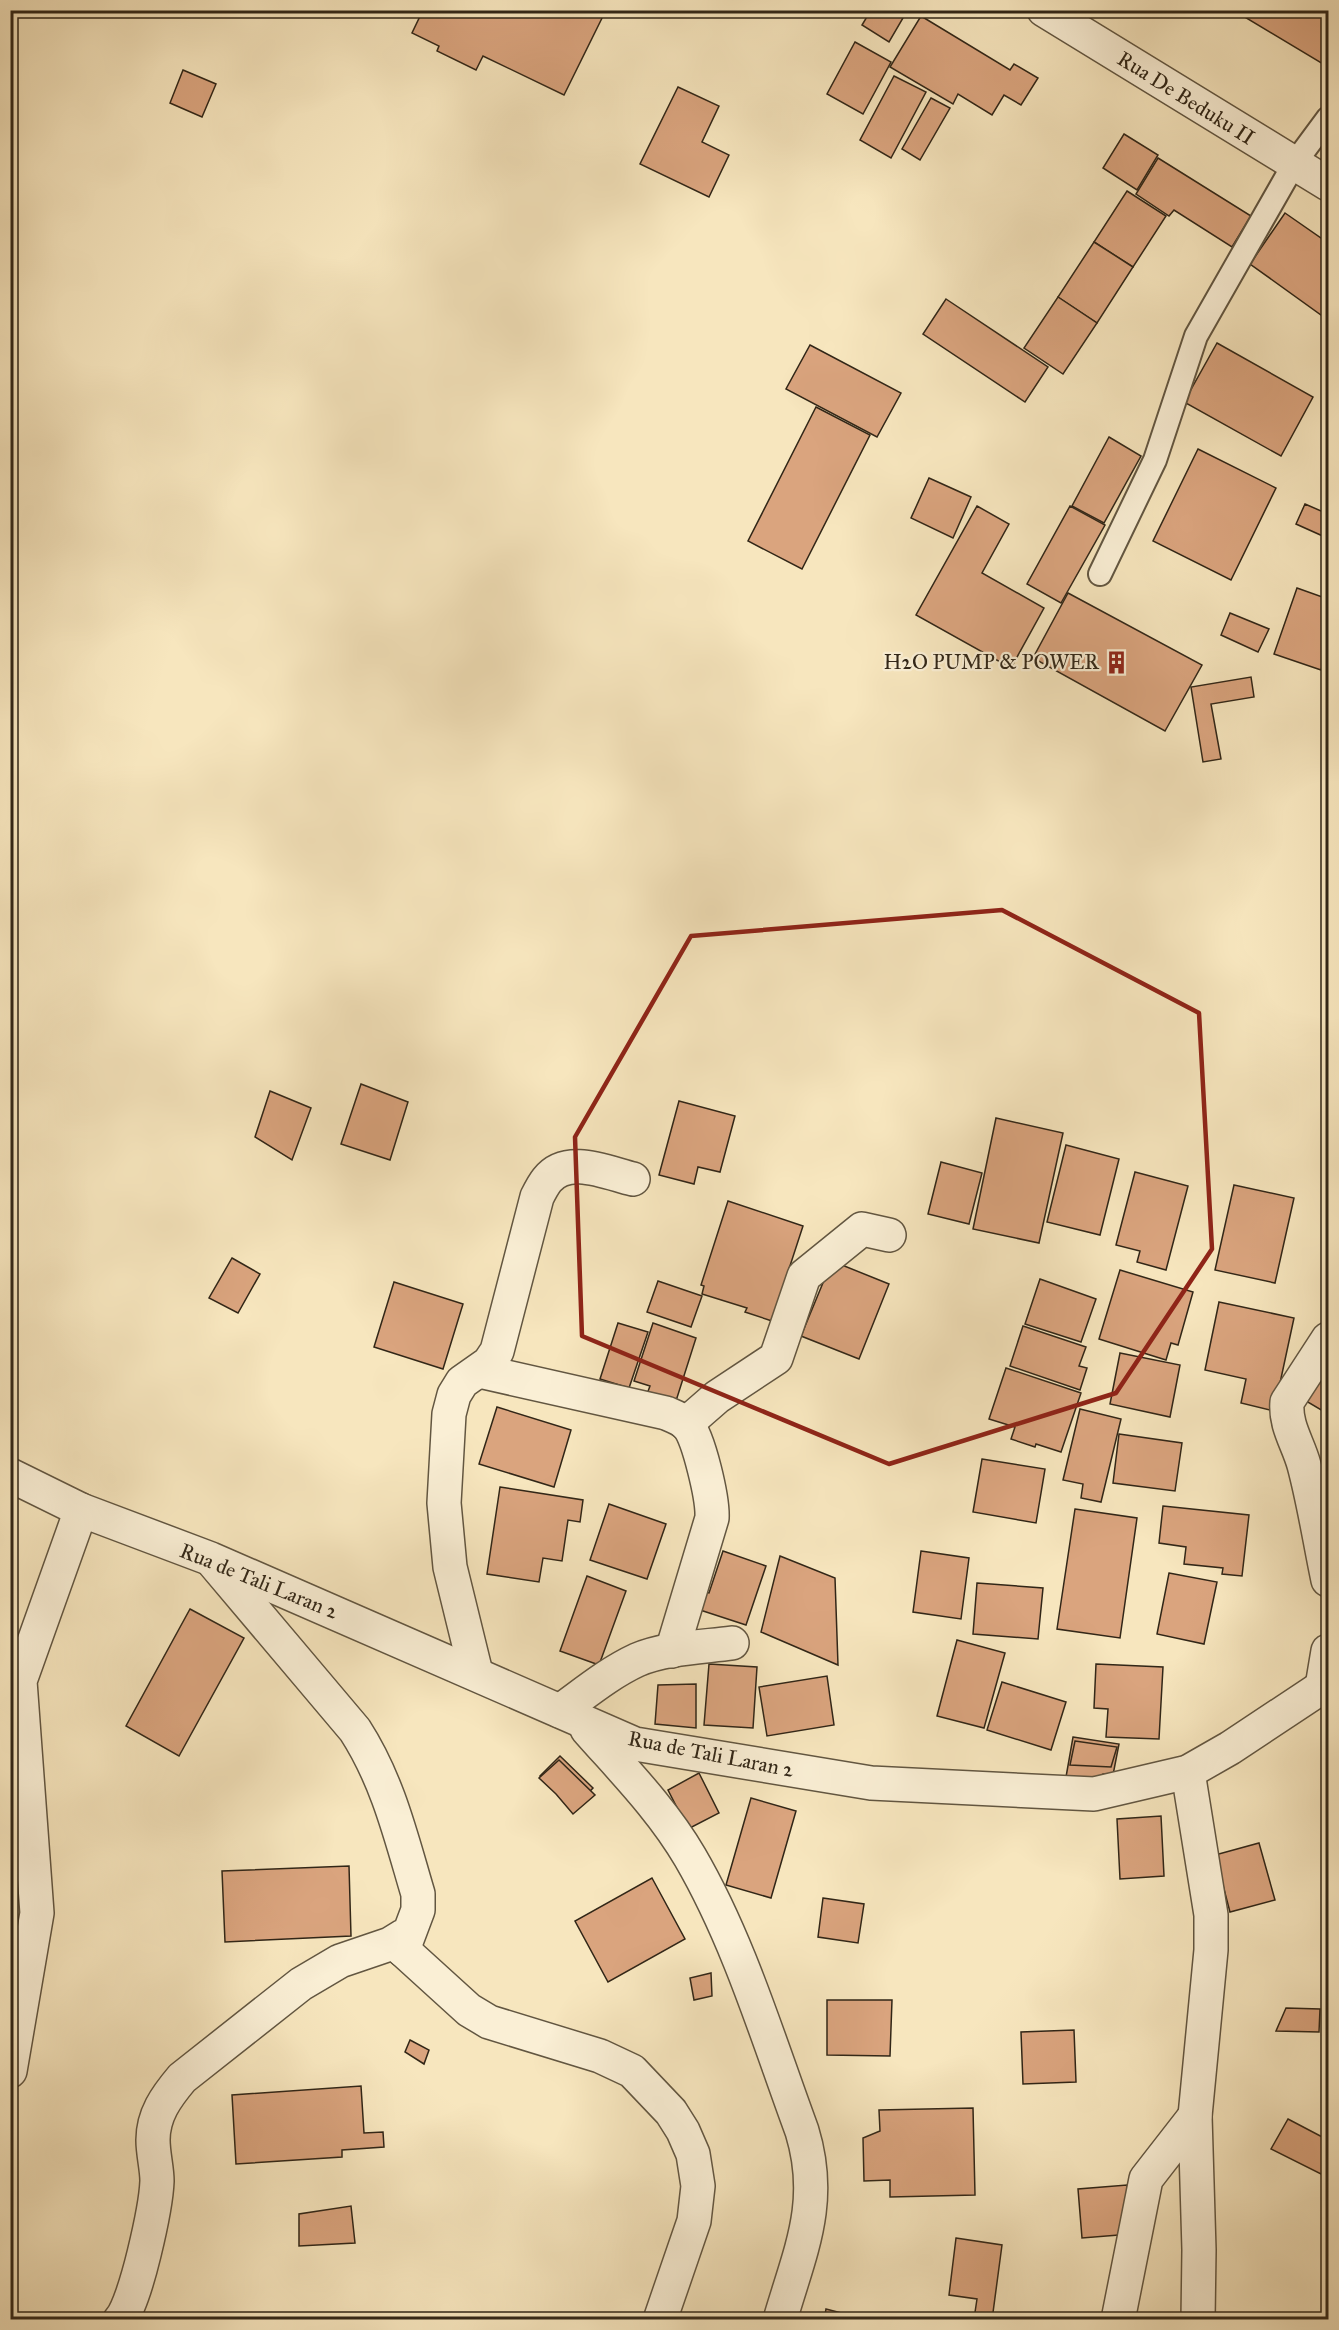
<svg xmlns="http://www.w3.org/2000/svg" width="1339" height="2330" viewBox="0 0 1339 2330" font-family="'IM FELL Great Primer',serif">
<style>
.building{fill:#daa47e;stroke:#312617;stroke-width:1.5}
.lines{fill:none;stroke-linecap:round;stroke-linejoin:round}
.service-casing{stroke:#625641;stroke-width:26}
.minor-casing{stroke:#625641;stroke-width:36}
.service{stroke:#faefd5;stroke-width:22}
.minor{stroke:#faefd5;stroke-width:33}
.marked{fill:none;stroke:#8f2418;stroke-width:4.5;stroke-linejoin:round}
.labels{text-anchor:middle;stroke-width:4.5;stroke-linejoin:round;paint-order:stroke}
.street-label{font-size:21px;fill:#312617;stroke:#faefd5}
.poi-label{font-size:21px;fill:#312617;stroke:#faefd5;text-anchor:end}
</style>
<rect width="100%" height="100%" fill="#f7e6be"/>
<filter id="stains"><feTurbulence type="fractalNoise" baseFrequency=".00333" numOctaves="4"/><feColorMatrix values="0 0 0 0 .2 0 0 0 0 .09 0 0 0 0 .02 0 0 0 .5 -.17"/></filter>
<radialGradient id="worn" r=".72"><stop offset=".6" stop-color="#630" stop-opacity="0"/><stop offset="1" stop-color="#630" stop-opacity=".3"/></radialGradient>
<g class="building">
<path d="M423,10H606L564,95L483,56L476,70L437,51L439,46L412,33Z"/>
<path d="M871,10H891L903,18L889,42L862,25Z"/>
<path d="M1233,10H1328V67Z"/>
<path d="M921,16L1010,70L1014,64L1038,78L1021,105L1004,95L992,115L958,94L953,104L890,67Z"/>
<path d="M855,42L891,62L863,114L827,94Z"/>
<path d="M183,70L216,84L202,117L170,103Z"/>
<path d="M894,76L926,92L891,158L860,140Z"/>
<path d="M678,87L719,106L702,142L729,155L709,197L640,164Z"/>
<path d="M931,98L950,108L920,160L902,149Z"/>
<path d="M1124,134L1158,155L1137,190L1103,168Z"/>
<path d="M1158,158L1251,216L1232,247L1174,210L1169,216L1136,194Z"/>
<path d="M1127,191L1166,216L1133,267L1094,242Z"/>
<path d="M1285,213L1328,243V320L1250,264Z"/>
<path d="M1094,242L1133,267L1097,323L1058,297Z"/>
<path d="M1058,297L1097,323L1063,374L1024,348Z"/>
<path d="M946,299L1048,367L1025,402L923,334Z"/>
<path d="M1217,343L1313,397L1281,456L1184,402Z"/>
<path d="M810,345L901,393L877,437L786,389Z"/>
<path d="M816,407L870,435L802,569L748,541Z"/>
<path d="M1109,437L1141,456L1104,523L1072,506Z"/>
<path d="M1198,449L1276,488L1231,580L1153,541Z"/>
<path d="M929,478L971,497L953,538L911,518Z"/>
<path d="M1305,504L1328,514V534L1325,537L1296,524Z"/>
<path d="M977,506L1009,524L982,573L1044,608L1011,668L916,615Z"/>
<path d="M1070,506L1105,525L1061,603L1027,584Z"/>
<path d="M1297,588L1328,599V648L1321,670L1274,654Z"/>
<path d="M1068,593L1202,665L1165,731L1033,658Z"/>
<path d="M1230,613L1269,629L1258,652L1221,635Z"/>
<path d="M1251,677L1254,697L1211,704L1221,759L1203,762L1191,687Z"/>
<path d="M361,1084L408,1102L390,1160L341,1144Z"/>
<path d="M270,1091L311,1108L292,1160L255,1137Z"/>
<path d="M679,1101L735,1116L720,1172L698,1167L694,1184L659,1175Z"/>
<path d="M996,1118L1063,1133L1039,1243L973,1229Z"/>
<path d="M1066,1145L1119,1159L1100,1235L1047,1222Z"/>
<path d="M941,1162L982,1173L969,1224L928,1214Z"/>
<path d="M1135,1172L1188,1186L1166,1270L1137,1262L1140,1251L1116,1245Z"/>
<path d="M1234,1185L1294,1198L1275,1283L1215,1270Z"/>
<path d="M728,1201L803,1226L772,1321L745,1312L747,1308L702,1294L704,1286L701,1285Z"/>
<path d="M232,1258L260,1274L238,1313L209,1298Z"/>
<path d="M832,1261L889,1284L859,1359L801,1336Z"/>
<path d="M1120,1270L1193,1292L1178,1345L1171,1343L1166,1360L1099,1339Z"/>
<path d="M1040,1279L1096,1299L1081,1342L1025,1324Z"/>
<path d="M658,1281L702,1296L691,1327L647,1312Z"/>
<path d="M394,1282L463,1304L443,1369L374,1347Z"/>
<path d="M1219,1302L1294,1318L1274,1411L1241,1403L1246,1379L1205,1370Z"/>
<path d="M618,1323L648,1332L629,1388L600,1379Z"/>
<path d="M653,1323L696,1338L675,1404L647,1394L650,1386L634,1381Z"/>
<path d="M1023,1326L1086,1347L1079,1366L1087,1368L1080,1390L1010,1366Z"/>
<path d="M1120,1353L1180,1365L1170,1417L1110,1404Z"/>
<path d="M1006,1368L1081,1393L1061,1452L1036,1444L1035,1447L1011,1439L1015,1427L989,1419Z"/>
<path d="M1323,1372L1328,1376V1414L1306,1401Z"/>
<path d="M497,1407L571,1430L554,1487L479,1464Z"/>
<path d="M1080,1409L1121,1419L1101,1502L1081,1498L1083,1484L1063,1480Z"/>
<path d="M1119,1434L1182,1443L1175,1491L1113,1483Z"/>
<path d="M982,1459L1045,1469L1036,1523L973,1512Z"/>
<path d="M500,1487L583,1500L580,1522L568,1520L562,1561L543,1558L539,1582L487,1574Z"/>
<path d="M609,1504L666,1524L647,1579L590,1560Z"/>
<path d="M1163,1506L1249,1515L1242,1576L1222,1574L1223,1568L1184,1564L1186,1547L1159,1543Z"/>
<path d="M1075,1509L1137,1518L1120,1638L1057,1629Z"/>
<path d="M723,1551L766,1566L746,1625L697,1609L703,1592L709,1593Z"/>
<path d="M921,1551L969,1558L961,1619L913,1612Z"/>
<path d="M780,1556L835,1578L838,1665L761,1632Z"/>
<path d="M1169,1573L1217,1582L1204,1644L1157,1634Z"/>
<path d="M587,1576L626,1591L599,1665L560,1651Z"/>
<path d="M977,1583L1043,1588L1038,1639L973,1634Z"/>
<path d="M190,1609L244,1638L179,1756L126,1726Z"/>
<path d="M957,1640L1005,1653L984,1728L937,1716Z"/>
<path d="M709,1664L757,1667L753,1728L704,1725Z"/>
<path d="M1096,1664L1163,1667L1159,1739L1106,1737L1108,1709L1094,1708Z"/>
<path d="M827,1676L834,1725L767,1736L759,1687Z"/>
<path d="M1002,1682L1066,1702L1051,1750L987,1730Z"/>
<path d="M696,1684V1728L655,1724L658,1685Z"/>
<path d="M1073,1737L1119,1744L1113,1775L1103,1774L1098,1782L1066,1777Z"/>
<path d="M1075,1741L1117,1747L1111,1767L1070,1765Z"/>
<path d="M560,1756L593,1788L573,1809L540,1776Z"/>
<path d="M559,1760L595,1795L573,1814L556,1794L539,1778Z"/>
<path d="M699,1773L719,1813L688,1829L668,1790Z"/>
<path d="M751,1798L796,1811L771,1898L726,1885Z"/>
<path d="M1161,1816L1164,1876L1120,1879L1117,1819Z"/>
<path d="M1259,1843L1275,1900L1230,1912L1215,1855Z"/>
<path d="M349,1866L351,1936L225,1942L222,1871Z"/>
<path d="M10,1877H15L10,1923Z"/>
<path d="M652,1878L685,1939L608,1982L575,1921Z"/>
<path d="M823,1898L864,1904L858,1943L818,1937Z"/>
<path d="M711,1973L712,1996L694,2000L690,1978Z"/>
<path d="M827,2000H892L890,2056L827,2055Z"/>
<path d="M1286,2008L1320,2009L1319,2032L1276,2031Z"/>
<path d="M1074,2030L1076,2082L1023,2084L1021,2032Z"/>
<path d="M410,2040L429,2050L424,2064L405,2052Z"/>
<path d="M361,2086L364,2133L383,2132L384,2147L342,2150V2157L236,2164L232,2095Z"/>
<path d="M973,2108L975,2195L890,2197V2180L864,2181L863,2138L880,2131L879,2110Z"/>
<path d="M1288,2119L1328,2140V2159L1321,2174L1271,2149Z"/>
<path d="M1127,2185L1131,2234L1082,2238L1078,2189Z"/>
<path d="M351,2206L355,2243L299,2246V2214Z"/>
<path d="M956,2238L1002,2245L992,2320L974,2319L977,2299L949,2295Z"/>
<path d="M826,2309L857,2317L856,2320H824Z"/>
</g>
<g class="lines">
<defs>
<path id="service" d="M1100,574L1155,460L1196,336L1294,164L1328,118"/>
<g id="minor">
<path d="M1044,10L1328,184"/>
<path d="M1328,1339L1287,1402C1285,1426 1298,1443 1304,1465C1314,1502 1320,1542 1328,1580"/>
<path d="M479,1371L666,1413C673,1416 681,1419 687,1424C699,1438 713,1499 712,1518L672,1651"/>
<path d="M686,1424L717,1397L776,1358L804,1276L862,1229L889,1235"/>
<path d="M10,1475L81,1510L211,1559L635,1744L871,1783L1094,1794L1188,1772L1230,1748L1322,1687L1328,1685"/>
<path d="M476,1673L450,1567L444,1503L449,1414L454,1395L462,1382L489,1363L497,1351L537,1197C540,1191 543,1185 547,1180C567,1154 608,1173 633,1179"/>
<path d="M1322,1687L1328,1651"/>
<path d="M560,1711C585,1693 609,1673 637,1660C665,1648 702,1647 732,1643"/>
<path d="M587,1729C623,1770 662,1809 690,1857C739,1941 768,2039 802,2131C824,2203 800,2251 780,2320"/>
<path d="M1188,1772L1211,1915V1950L1195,2116L1199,2250L1198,2320"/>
<path d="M403,1950L469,2010L489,2022L600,2056L632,2071L671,2112L683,2131L693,2154L698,2186L694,2221L660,2320"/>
<path d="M10,2071L37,1913L20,1681L81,1510"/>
<path d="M120,2320C136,2302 156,2207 157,2181C157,2168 153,2154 153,2140C153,2115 166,2097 182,2078L301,1984L340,1961L390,1944L403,1936V1950L418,1910V1894C401,1837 388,1781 355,1730L214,1563"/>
<path d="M1118,2320L1146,2179L1195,2116"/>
</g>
</defs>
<use href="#service" class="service-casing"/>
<use href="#minor" class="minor-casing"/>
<use href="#service" class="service"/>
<use href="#minor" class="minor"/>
</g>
<path class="marked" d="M1002,910L1199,1013L1212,1249L1116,1393L889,1464L582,1336L575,1137L691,936Z"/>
<defs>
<symbol id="building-bare" viewBox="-9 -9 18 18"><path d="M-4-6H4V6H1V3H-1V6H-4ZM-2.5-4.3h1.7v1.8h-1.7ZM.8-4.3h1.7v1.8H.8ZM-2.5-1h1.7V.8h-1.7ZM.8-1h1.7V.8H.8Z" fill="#8f2418" stroke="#faefd5" stroke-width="2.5" paint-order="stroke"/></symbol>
</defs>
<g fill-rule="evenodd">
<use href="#building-bare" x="1100" y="646" width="33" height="33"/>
</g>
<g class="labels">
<g class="street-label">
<text transform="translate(1186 98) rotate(32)" y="7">Rua De Beduku II</text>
<text transform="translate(259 1581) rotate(22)" y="7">Rua de Tali Laran 2</text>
<text transform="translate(711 1754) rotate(11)" y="7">Rua de Tali Laran 2</text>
</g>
<g class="poi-label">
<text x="1099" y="669">H2O PUMP &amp; POWER</text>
</g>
</g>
<rect width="1339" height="2330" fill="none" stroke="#f7e6be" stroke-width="36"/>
<rect x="12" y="12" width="1315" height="2306" fill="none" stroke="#312617" stroke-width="3"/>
<rect x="18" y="18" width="1303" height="2294" fill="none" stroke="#312617" stroke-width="1.5"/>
<rect width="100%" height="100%" filter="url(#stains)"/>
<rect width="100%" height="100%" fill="url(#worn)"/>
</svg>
